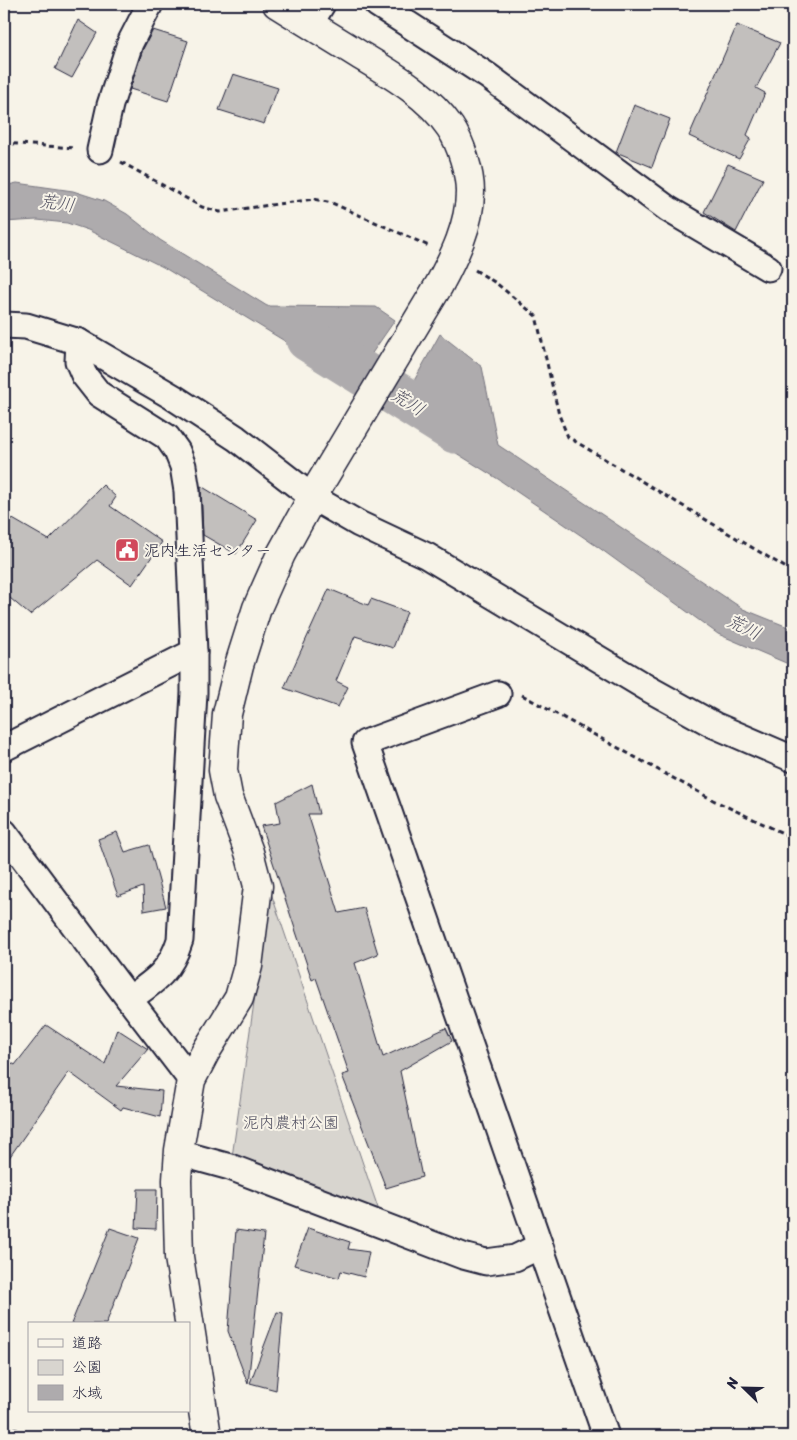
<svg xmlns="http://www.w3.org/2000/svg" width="797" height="1440" viewBox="0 0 797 1440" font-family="Sriracha,'Klee One',sans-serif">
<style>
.green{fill:#d8d5cf;stroke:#7d7c85}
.water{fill:#aeabad;stroke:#76747f}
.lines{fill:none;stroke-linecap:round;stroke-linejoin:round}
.river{stroke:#aeabad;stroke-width:45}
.building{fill:#c2bfbd;stroke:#22223b}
.street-casing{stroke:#22223b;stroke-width:29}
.secondary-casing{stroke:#22223b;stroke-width:31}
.path{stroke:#22223b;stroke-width:3;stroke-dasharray:5 4;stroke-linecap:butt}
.street{stroke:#f7f3e8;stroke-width:25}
.secondary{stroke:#f7f3e8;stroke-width:28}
.labels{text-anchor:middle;stroke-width:4;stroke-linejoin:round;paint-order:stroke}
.poi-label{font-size:16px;fill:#22223b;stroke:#f7f3e8;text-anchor:start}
.park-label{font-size:16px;fill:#504f60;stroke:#f7f3e8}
.water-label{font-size:18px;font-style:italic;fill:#535263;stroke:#f7f3e8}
</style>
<rect width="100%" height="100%" fill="#f7f3e8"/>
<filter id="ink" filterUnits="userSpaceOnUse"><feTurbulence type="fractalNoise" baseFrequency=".02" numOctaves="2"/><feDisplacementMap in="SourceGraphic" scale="10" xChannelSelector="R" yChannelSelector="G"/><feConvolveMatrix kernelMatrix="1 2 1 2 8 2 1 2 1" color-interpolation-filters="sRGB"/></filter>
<g filter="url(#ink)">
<path class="green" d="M270,890L379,1211L232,1157Z"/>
<g class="water">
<path d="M17,183L73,191L104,201L127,214L160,240L267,306L376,307L395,320L352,382L163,267L88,230L67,223L37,220L4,222V186Z"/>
<path d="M440,334L482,367L498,445L743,609L793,629V666L718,634L598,547L498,479L395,415Z"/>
</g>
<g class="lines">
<path class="river" d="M308,339L455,431"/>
</g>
<g class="building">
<path d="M78,20L97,33L72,78L55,69Z"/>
<path d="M737,25L780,43L756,88L765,93L747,135L751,138L739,159L689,136Z"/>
<path d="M153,30L188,41L168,101L130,89L143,49Z"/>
<path d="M233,74L278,88L264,124L219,110Z"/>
<path d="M634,105L670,119L652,167L616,152Z"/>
<path d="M728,164L763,179L736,232L704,212Z"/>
<path d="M103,485L116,497L110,506L162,542L132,585L97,560L30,615L4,593V514L49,540Z"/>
<path d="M201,486L257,520L236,554L203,535Z"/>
<path d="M329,589L368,605L371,599L407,612L393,648L355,636L336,681L348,687L338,707L284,688Z"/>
<path d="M312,784L319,814H308L339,913L364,908L378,954L355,963L383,1057L446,1028L452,1041L400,1071L422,1177L386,1188L342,1075L349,1073L316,978L312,980L261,826L280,823L276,802Z"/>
<path d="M117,832L125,852L149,845L166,907L144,911L143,887L118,896L98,839Z"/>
<path d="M46,1025L105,1064L117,1029L148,1049L116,1086L162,1091L160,1117L123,1107L121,1110L69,1072L4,1165V1058L15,1065Z"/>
<path d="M138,1189H157L156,1229L136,1228Z"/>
<path d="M110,1228L139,1238L106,1324H71Z"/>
<path d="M308,1228L350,1242L348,1249L369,1252L364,1277L341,1271L339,1278L294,1265Z"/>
<path d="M236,1230L264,1234L248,1384L228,1331Z"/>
<path d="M277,1312L283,1313L276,1390L250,1383Z"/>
</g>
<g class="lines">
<defs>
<g id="street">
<path d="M377,4L488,76L668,209L768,268"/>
<path d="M310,24L322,4"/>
<path d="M100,150L110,105L130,43L150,4"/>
<path d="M4,325L26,326L79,342L173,397L236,438L312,497L359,524L427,556L649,689L714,725L793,759"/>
<path d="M79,342L78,361L84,375L99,394L167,437L177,451L183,466L187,491L194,652V693L180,940C170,972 155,981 129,999L191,1080"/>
<path d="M498,694L365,743L606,1436"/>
<path d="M4,748L194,652"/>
<path d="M4,832L129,999"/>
<path d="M179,1153L230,1167L463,1256L486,1262L515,1258L540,1246"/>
</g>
<path id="secondary" d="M207,1436L179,1257L177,1180L179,1150L191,1080L205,1053L239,998L248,966L258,886L249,852L228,796L223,770L227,714L239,665L257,608L281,554L318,487L439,285C454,257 470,225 470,192C470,173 461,143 450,127C428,95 391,74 358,54C331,37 304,21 277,4"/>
</defs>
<use href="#street" class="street-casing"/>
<use href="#secondary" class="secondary-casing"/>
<g class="path">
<path d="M4,143L75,148"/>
<path d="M121,162L202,207L220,212L314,199L332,203L429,246"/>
<path d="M475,270L496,283L536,316L559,415L568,437L793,572"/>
<path d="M790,568L793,561"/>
<path d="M522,695L713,800L793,838"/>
<path d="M4,1427L45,1436"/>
</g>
<use href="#street" class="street"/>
<use href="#secondary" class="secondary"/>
</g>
</g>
<defs>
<symbol id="civic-square" viewBox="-11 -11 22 22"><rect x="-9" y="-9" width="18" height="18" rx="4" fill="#d1495b" stroke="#f7f3e8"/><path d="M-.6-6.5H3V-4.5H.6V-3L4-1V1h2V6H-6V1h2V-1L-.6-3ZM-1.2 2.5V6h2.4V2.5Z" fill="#fff"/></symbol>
</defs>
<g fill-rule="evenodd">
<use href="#civic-square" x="113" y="536" width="28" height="28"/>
</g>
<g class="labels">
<g class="poi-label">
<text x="144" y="556">泥内生活センター</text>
</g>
<g class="park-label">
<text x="291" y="1128">泥内農村公園</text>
</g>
<g class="water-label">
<text transform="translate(57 203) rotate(8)" y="6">荒川</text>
<text transform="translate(408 402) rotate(32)" y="6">荒川</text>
<text transform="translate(744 627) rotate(26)" y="6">荒川</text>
</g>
</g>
<rect width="797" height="1440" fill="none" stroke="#f7f3e8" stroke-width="20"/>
<rect x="10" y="10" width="777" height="1420" fill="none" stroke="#22223b" stroke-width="2" filter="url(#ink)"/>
<rect x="28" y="1322" width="162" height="90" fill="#f7f3e8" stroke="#a29fa3"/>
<rect x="38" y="1339" width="25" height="8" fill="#f7f3e8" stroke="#a29fa3"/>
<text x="72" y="1348" font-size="15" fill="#22223b">道路</text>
<rect x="38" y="1360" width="25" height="15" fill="#d8d5cf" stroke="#a29fa3"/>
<text x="72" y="1372" font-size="15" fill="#22223b">公園</text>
<rect x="38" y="1385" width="25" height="15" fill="#aeabad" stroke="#a29fa3"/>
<text x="72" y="1398" font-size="15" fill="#22223b">水域</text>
<g transform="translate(744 1388) rotate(293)" stroke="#f7f3e8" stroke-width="4" paint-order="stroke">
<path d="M0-4L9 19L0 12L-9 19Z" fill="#22223b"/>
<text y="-8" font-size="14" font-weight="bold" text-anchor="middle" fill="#22223b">N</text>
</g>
</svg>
